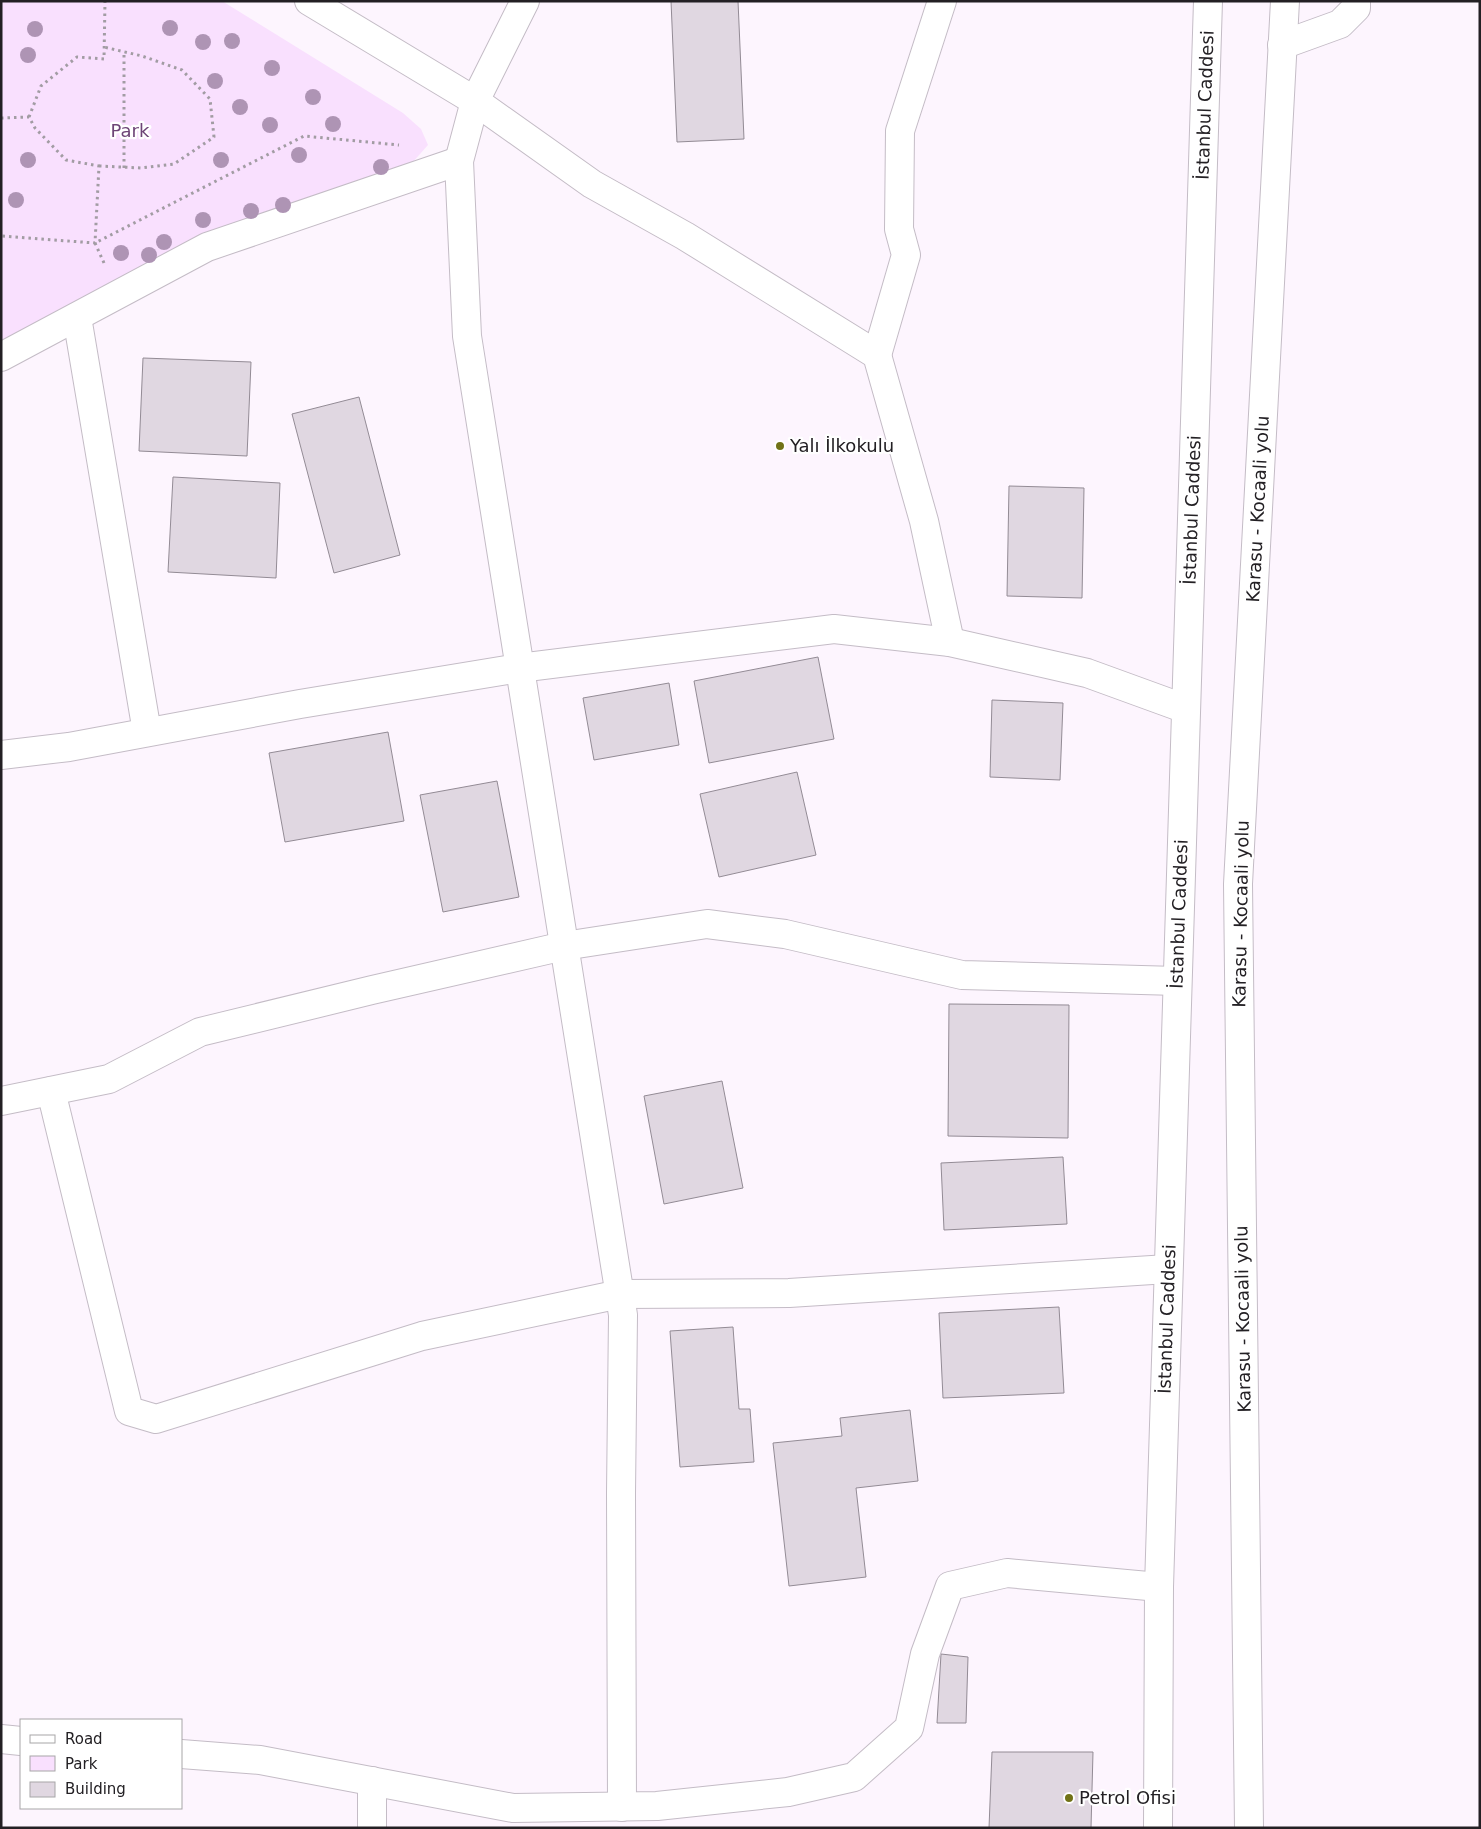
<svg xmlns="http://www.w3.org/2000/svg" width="1481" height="1829" viewBox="0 0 1481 1829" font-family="'DejaVu Sans',sans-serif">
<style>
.green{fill:#f9e0fe}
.building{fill:#e0d7e1;stroke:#938b95}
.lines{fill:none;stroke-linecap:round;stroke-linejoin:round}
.street-casing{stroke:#c4bcc6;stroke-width:30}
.highway-casing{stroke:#c4bcc6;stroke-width:30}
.path{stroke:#a29ca3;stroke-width:3;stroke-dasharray:2.5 4;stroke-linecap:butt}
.street{stroke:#fff;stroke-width:28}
.highway{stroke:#fff;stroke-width:28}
.tree{fill:#ae94b4}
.poi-dot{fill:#717217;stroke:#fff;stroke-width:2}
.labels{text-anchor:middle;stroke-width:4.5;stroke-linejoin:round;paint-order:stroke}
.street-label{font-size:18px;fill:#232024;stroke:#fff}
.park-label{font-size:18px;fill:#6e4577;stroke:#fff}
.poi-label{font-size:18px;fill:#232024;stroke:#fff;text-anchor:start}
</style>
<rect width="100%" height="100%" fill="#fdf5fe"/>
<path class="green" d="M1,1H222L403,113L421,129L428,145L412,163L83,302L1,340Z"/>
<g class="building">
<path d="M671,1H738L744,139L677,142Z"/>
<path d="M143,358L251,362L247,456L139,451Z"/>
<path d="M359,397L400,555L334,573L292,414Z"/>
<path d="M173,477L280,483L276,578L168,572Z"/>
<path d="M1009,486L1084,488L1082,598L1007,596Z"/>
<path d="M818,657L834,739L709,763L694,681Z"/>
<path d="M669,683L679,745L594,760L583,698Z"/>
<path d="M992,700L1063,703L1060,780L990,777Z"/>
<path d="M388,732L404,821L285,842L269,753Z"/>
<path d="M797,772L816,855L719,877L700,794Z"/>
<path d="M497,781L519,897L443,912L420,795Z"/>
<path d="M949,1004L1069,1005L1068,1138L948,1136Z"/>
<path d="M722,1081L743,1188L664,1204L644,1096Z"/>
<path d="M1063,1157L1067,1224L944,1230L941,1163Z"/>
<path d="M1059,1307L1064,1393L943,1398L939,1313Z"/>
<path d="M733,1327L739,1409H750L754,1462L680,1467L670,1331Z"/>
<path d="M910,1410L918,1481L856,1488L866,1577L789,1586L773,1443L842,1436L840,1418Z"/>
<path d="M941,1654L968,1657L966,1723H937Z"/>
<path d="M992,1752H1093L1091,1828H989Z"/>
</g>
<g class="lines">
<defs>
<g id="street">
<path d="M309,1L475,101L592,184L685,236L877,355L924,521L950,642"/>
<path d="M525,1L475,101L459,161L467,336L623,1315L621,1493L622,1807"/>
<path d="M1282,45L1340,24L1356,8V1"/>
<path d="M77,317L147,732"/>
<path d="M877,355L906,255L899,229L900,131L942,1"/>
<path d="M1,357L207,247L459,161"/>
<path d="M1,755L69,747L300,704L519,668L834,629L950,642L1087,673L1186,709"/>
<path d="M51,1091L129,1411L156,1419L422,1336L620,1294L789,1293L1168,1269"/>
<path d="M1,1101L109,1079L200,1032L372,990L564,946L707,924L785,934L962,975L1177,981"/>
<path d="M1,1739L21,1741"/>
<path d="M181,1754L260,1760L513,1808L657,1806L788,1792L854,1777L909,1728L925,1654L950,1586L1007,1573L1159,1587"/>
<path d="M372,1781V1828"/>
</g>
<g id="highway">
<path d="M1158,1828L1159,1587L1208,1"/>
<path d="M1249,1828L1238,884L1285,1"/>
</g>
</defs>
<use href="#street" class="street-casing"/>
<use href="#highway" class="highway-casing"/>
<g class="path">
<path d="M29,117L41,86L77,57L104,59L105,1"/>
<path d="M1,118L29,117L35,128L66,160L99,166L95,243L1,236"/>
<path d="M99,166L141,168L174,164L214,137L210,99L182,70L142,56L104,47"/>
<path d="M124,168V52"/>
<path d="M104,263L95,243L304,136L399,145"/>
</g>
<use href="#street" class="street"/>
<use href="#highway" class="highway"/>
</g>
<g class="tree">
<circle cx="170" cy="28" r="8"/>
<circle cx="35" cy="29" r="8"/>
<circle cx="232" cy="41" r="8"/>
<circle cx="203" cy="42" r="8"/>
<circle cx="28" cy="55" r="8"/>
<circle cx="272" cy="68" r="8"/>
<circle cx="215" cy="81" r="8"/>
<circle cx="313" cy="97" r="8"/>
<circle cx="240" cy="107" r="8"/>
<circle cx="333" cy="124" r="8"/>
<circle cx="270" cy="125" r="8"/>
<circle cx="299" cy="155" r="8"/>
<circle cx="28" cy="160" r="8"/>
<circle cx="221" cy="160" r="8"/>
<circle cx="381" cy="167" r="8"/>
<circle cx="16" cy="200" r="8"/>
<circle cx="283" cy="205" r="8"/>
<circle cx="251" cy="211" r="8"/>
<circle cx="203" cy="220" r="8"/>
<circle cx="164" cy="242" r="8"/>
<circle cx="121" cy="253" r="8"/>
<circle cx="149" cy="255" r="8"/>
</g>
<g class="poi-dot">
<circle cx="780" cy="446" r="5"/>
<circle cx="1069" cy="1798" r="5"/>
</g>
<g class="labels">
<g class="street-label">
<text transform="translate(1205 105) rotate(-88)" y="6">İstanbul Caddesi</text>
<text transform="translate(1258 509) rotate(-87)" y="6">Karasu - Kocaali yolu</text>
<text transform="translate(1192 510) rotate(-88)" y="6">İstanbul Caddesi</text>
<text transform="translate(1179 914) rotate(-88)" y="6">İstanbul Caddesi</text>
<text transform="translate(1241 914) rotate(-89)" y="6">Karasu - Kocaali yolu</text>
<text transform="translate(1167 1319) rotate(-88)" y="6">İstanbul Caddesi</text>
<text transform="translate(1243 1319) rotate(-91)" y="6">Karasu - Kocaali yolu</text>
</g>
<g class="park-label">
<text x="130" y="137">Park</text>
</g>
<g class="poi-label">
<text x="790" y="452">Yalı İlkokulu</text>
<text x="1079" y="1804">Petrol Ofisi</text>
</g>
</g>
<rect width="1481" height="1829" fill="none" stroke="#232024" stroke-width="5"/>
<rect x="20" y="1719" width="162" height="90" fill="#ffffff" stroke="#a7a6a7"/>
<rect x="30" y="1735" width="25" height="8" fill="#ffffff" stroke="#a7a6a7"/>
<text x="65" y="1744" font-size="15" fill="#232024">Road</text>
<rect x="30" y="1756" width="25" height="15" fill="#f9e0fe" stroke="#a7a6a7"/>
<text x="65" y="1769" font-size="15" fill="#232024">Park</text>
<rect x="30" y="1782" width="25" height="15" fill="#e0d7e1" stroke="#a7a6a7"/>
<text x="65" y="1794" font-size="15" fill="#232024">Building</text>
</svg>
